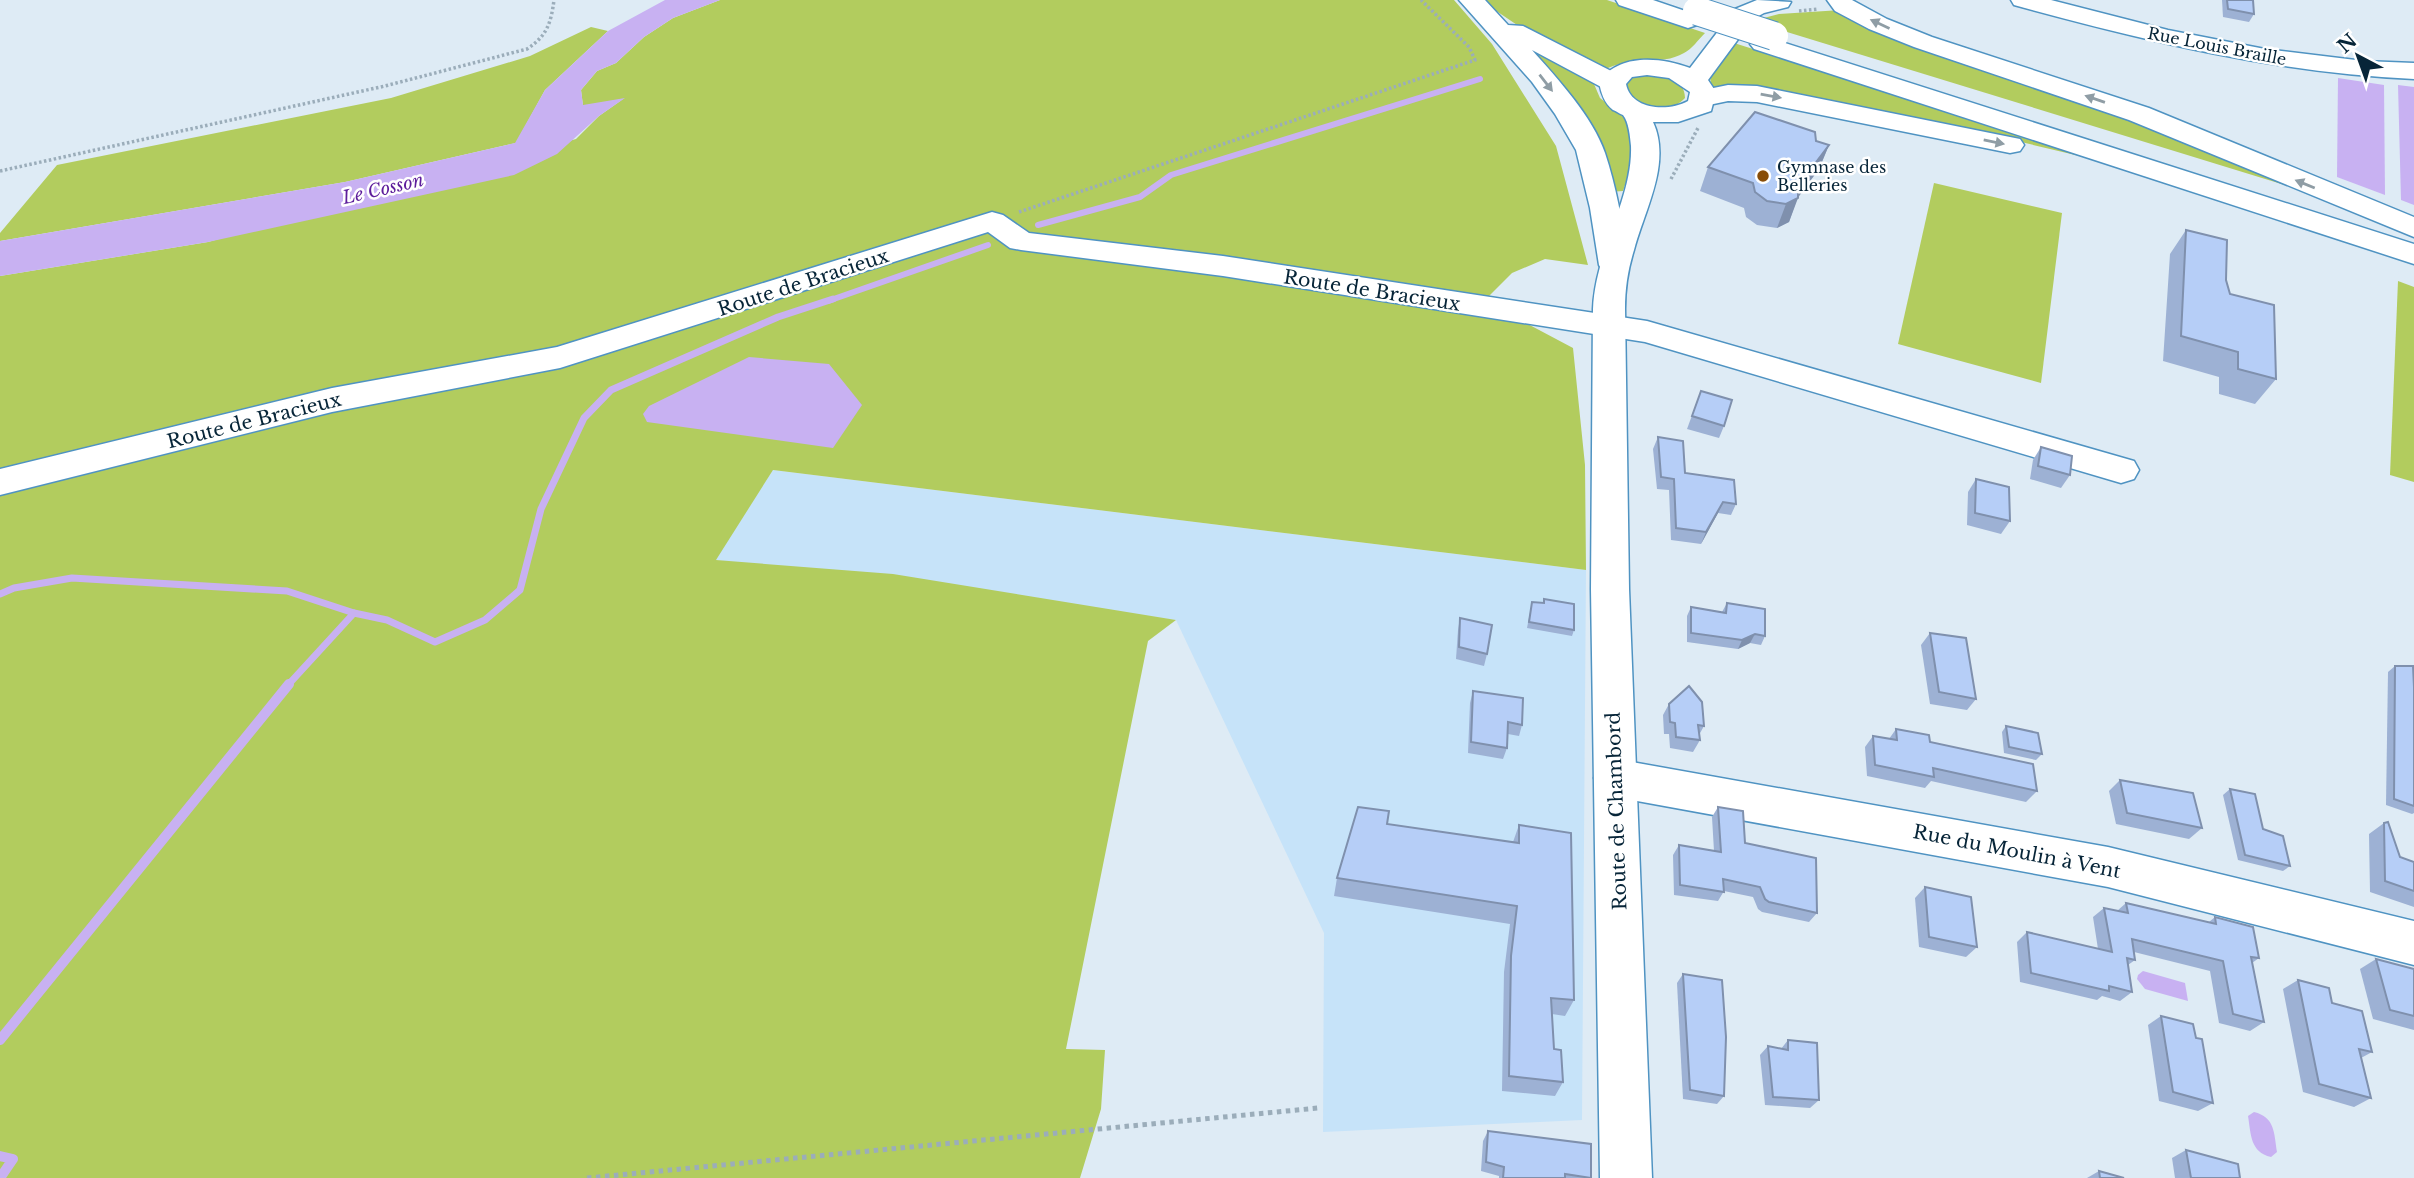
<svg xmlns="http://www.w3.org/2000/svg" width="2414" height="1178" viewBox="0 0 2414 1178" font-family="'Libre Baskerville',serif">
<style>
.built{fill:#c6e3f9}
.green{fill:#b2cc5e}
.water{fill:#c8b1f2}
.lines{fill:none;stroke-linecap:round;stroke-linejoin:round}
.stream-far2{stroke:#c8b1f2;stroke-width:6}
.stream-far1{stroke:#c8b1f2;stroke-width:7}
.stream{stroke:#c8b1f2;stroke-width:10}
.minor-casing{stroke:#4f93c2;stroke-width:3}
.major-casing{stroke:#4f93c2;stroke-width:3}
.highway-casing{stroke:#4f93c2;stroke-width:3}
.path-far1{stroke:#9badba;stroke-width:3.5;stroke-dasharray:2.5 2.5;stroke-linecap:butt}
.path{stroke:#9badba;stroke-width:5;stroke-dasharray:4.5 4.5;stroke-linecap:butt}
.minor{fill:#fff;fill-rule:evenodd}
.major{fill:#fff;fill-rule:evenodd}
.highway{fill:#fff;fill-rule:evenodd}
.highway-bridge-casing{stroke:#4f93c2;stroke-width:30;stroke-linecap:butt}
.highway-bridge{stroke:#fff;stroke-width:28}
.wall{fill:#9db1d4}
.shaded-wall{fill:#7f90ad}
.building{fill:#b6cef7;stroke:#7f90ad;stroke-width:2}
.oneway{fill:#8f9da5}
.poi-dot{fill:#884d08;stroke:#fff;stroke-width:2.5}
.labels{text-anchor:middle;stroke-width:5;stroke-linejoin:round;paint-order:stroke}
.far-street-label{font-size:16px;fill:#072538;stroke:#fff}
.far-poi-label{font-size:16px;fill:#072538;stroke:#fff;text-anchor:start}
.far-water-label{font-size:18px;font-style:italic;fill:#5d1d9b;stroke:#fff}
.street-label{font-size:19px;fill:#072538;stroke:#fff}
</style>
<rect width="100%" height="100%" fill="#deebf5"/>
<path class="built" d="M773,470L1586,570L1582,1120L1323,1132L1324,933L1176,620L715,560Z"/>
<g class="green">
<path d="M720,0H1454L1492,44L1556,146L1588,265L1545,259L1512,273L1484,301L1573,348L1585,465L1586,570L773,470L716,560L893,574L1176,620L1148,641L1066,1049L1105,1050L1101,1109L1080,1178H0V276L208,242L576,139L599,116L623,99L583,106L581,90L597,71L616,63L644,37L673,18Z"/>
<path d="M1480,0H1607L1705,33C1698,40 1692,49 1684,53C1660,67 1632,54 1602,71L1541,41Z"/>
<path d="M1841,10L2068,95L2298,189L1758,23L1760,19L1779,14Z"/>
<path d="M591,27L608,31L545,90L516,143L345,182L0,241V233L57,165L391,98L530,56Z"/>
<path d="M1516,38L1591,77L1600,98L1631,123L1636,152L1623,191L1609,192Z"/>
<path d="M1734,43L2092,156L2088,158L2021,142L1712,90L1710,77Z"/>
<path d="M1646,74C1661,76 1685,77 1685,98C1671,114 1647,106 1630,98L1624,83L1636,75Z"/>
<path d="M1934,183L2062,213L2041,383L1898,344Z"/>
<path d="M2398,281L2414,287V482L2390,475Z"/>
</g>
<g class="water">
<path d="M665,0H720L673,18L644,37L616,63L597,71L581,90L583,105L625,98L599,116L557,154L514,175L208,242L0,276V241L345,182L515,143L545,90L608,31Z"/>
<path d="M2338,78L2384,85L2385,195L2337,177Z"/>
<path d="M2398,85L2414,87V205L2401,200Z"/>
<path d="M749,357L829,364L862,405L833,448L647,422L643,414L649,406Z"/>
<path d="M2143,971L2185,983L2188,1001L2145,989L2137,979L2138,975Z"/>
<path d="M2254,1112C2275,1117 2274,1133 2277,1152L2271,1157C2250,1152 2251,1134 2248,1116Z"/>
</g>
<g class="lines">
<g class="stream-far2">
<path d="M1038,225L1140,197L1171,175L1480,79"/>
<path d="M828,301L988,245"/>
</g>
<g class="stream-far1">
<path d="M0,594L14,588L72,578L287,591L354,613"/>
<path d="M288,685L354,613L387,620L435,642L485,620L520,590L541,509L584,418L611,390L778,317L833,299"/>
</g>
<g class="stream">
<path d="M0,1040L289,684"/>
<path d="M0,1156L13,1159L0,1178"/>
</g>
<defs>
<g id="minor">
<path d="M2011,0H2051L2168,30L2265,49L2364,61L2414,63V79C2277,73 2146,41 2014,5Z"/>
<path d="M992,212L1003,215L1029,233L1223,256L1647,321L2134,461L2139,470L2134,479L2121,483L1645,342L1223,276L1021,250L1010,248L988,232L560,368L332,412L0,495V469L332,388L557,347Z"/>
<path d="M1615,759L2108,847L2414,921V965L2108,887L1615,797L1600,791L1594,778L1600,765Z"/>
</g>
<path id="major" d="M1757,0L1791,2L1788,7L1764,13L1753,19L1708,80L1716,92L1711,111L1678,122H1653C1672,163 1644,211 1634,250C1628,269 1625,288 1625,309L1629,589L1652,1178H1600L1591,589L1593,309C1595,252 1633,198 1631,146C1630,137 1629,122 1623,115C1622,115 1614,110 1613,110C1604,103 1601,93 1599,82C1619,53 1660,57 1690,68L1735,9ZM1647,75L1669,78L1690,92L1688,101C1668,112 1631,110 1626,84L1632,77Z"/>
<g id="highway">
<path d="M1459,0H1485L1508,25L1523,26L1621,76L1625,82L1621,88L1612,90L1603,88L1532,50C1557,78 1593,117 1605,153C1617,189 1623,227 1629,265L1625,272L1614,275L1603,272L1599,265L1590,208L1576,150L1555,114L1532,82Z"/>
<path d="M1616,0H1653L1697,15L1701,20L1697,25L1688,28L1619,5Z"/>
<path d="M1827,0H1852L1887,19L1932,37L2149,108L2414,217V237L2129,120L1914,47L1869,29L1835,11Z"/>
<path d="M1763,36L2414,244V264L1754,49L1750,44L1754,39Z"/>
<path d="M1728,85L1757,86L2010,137L2020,139L2024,145L2020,151L2010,153L1757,102L1728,101L1704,106L1694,104L1690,98L1694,92Z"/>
</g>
</defs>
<use href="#minor" class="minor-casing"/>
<use href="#major" class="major-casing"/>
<use href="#highway" class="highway-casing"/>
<g class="path-far1">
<path d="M1799,11L1818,9"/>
<path d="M0,171L385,86L527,49C547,36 551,23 554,0"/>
<path d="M1671,179L1698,128"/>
<path d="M1019,212L1475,60L1469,47L1421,0"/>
</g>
<path class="path" d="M587,1178L1318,1108"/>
<use href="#minor" class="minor"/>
<use href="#major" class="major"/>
<use href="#highway" class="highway"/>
<defs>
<path id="highway-bridge" d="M1697,11L1774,36"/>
</defs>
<use href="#highway-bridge" class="highway-bridge-casing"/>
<use href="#highway-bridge" class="highway-bridge"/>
</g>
<g class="wall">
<path d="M2222,0H2253L2254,14L2249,22L2223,17Z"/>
<path d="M1816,141L1829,145L1819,169L1798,196L1789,222L1777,228L1757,225L1746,217L1744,208L1700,191L1708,167Z"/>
<path d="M2186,230L2226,280L2230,294L2276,379L2255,404L2219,394V377L2163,361L2170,254Z"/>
<path d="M1701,391L1724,426L1719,438L1687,429Z"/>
<path d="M1658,437L1685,473L1736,504L1731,515L1718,513L1701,544L1671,540L1669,490L1657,489L1653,449Z"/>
<path d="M2041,447L2070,475L2061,488L2030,479L2033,460Z"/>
<path d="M1976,479L2010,521L2001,534L1967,525L1968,492Z"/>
<path d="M1544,599L1574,630L1572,636L1527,628L1532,602L1543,603Z"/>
<path d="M1727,603L1765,636L1761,645L1750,643L1738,649L1687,642V616L1691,607L1722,612Z"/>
<path d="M1460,618L1487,654L1484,666L1456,659L1458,630Z"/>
<path d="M1930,633L1976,699L1967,710L1930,704L1921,645Z"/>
<path d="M2395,666L2414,687V813L2412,814L2386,805L2388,672Z"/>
<path d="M1473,691L1522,725L1519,736L1508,734L1507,748L1503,759L1468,753L1470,703Z"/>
<path d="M1669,704L1704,726L1699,735L1700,740L1693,752L1670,748L1669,734H1664L1663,715Z"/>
<path d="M2006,726L2042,754L2036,760L2004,753L2002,732Z"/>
<path d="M1896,729L1930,742L2037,791L2026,802L1931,781L1925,788L1867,776L1865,747L1873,736L1889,739Z"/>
<path d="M2120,780L2202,828L2189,839L2116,824L2109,791Z"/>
<path d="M2230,789L2263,829L2290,866L2283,871L2238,860L2223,795Z"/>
<path d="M1718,807L1745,843L1817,913L1809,922L1762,912L1758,909L1753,897L1724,891L1718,901L1674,895L1673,855L1679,845L1714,851L1712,817Z"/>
<path d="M2384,823L2400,857L2414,862V907L2370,892L2369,834Z"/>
<path d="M1387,824L1513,842L1519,825L1574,1000L1565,1016L1552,1014L1554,1049L1563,1082L1555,1096L1502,1091L1504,972L1510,924L1334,896L1337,878Z"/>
<path d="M1925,887L1977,947L1966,957L1919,947L1915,898Z"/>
<path d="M2126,903L2209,922L2215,917L2259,958L2252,963L2264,1022L2250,1031L2219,1023L2210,971L2134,952L2135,960L2128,965L2132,992L2120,1001L2102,996L2097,1000L2020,982L2017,942L2027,932L2098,949L2093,917L2104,908L2117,911Z"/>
<path d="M2376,959L2414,969V1030L2373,1019L2360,969Z"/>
<path d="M1683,974L1724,1096L1717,1104L1683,1099L1677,983Z"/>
<path d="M2298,980L2332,1003L2372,1052L2361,1058L2371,1098L2354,1107L2303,1092L2283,989Z"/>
<path d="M2161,1016L2196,1038L2213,1103L2198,1111L2159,1101L2148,1025Z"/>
<path d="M1788,1040L1819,1100L1810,1108L1765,1105L1760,1055L1768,1046L1781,1049Z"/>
<path d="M1488,1131L1591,1178H1499V1176L1481,1171L1483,1141Z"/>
<path d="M2186,1150L2240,1178H2175L2172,1158Z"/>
<path d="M2099,1171L2124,1178H2087Z"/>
</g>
<g class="shaded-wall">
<path d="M1829,145L1819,169L1797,199L1798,198L1789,222L1777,228L1786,204L1798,186Z"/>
<path d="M1723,502L1718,513L1701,544L1706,532Z"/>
<path d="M1755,634L1750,643L1738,649L1742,640Z"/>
</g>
<g class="building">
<path d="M2227,0H2253L2254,14L2228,9Z"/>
<path d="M1755,112L1815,132L1816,141L1829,145L1798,186V198L1786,204L1767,201L1755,192L1753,183L1708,167Z"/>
<path d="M2186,230L2227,240L2226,280L2230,294L2274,305L2276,379L2238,369V352L2181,336Z"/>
<path d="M1701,391L1732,400L1724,426L1692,416Z"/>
<path d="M1658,437L1683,441L1685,473L1734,480L1736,504L1723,502L1706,532L1676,528L1674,479L1661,477Z"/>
<path d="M2041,447L2072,456L2070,475L2038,466Z"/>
<path d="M1976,479L2009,487L2010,521L1975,513Z"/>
<path d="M1544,599L1574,604V630L1529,622L1532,602L1544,603Z"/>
<path d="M1727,603L1765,609V636L1755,634L1742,640L1691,633V607L1726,613Z"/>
<path d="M1460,618L1492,625L1487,654L1459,647Z"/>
<path d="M1930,633L1966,638L1976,699L1939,692Z"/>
<path d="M2395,666H2413L2414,687V806L2394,799Z"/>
<path d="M1689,686L1702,702L1704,726L1698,725L1700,740L1676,737L1675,723L1670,722L1669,704Z"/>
<path d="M1473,691L1523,698L1522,725L1508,722L1507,748L1471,742Z"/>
<path d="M2006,726L2038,733L2042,754L2009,747Z"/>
<path d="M1896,729L1929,735L1930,742L2033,764L2037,791L1933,768L1934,777L1875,765L1873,736L1897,740Z"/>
<path d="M2120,780L2193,793L2202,828L2127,813Z"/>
<path d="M2230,789L2255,794L2263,829L2283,836L2290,866L2245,855Z"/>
<path d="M1358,807L1389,811L1387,824L1519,843V825L1571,833L1574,1000L1551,998L1554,1049L1561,1050L1563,1082L1509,1076L1511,956L1517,906L1337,878Z"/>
<path d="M1718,807L1743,811L1745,843L1816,858L1817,913L1769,902L1765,899L1760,887L1723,879L1724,892L1680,885L1679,845L1721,852Z"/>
<path d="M2388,822L2400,857L2414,862V891L2385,881L2384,823Z"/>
<path d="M1925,887L1971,897L1977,947L1929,937Z"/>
<path d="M2126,903L2216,924L2215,917L2253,927L2259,958L2251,957L2264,1022L2233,1014L2223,961L2132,939L2135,960L2127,958L2132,992L2109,986V991L2031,973L2027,932L2112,952L2104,908L2128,913Z"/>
<path d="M2376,959L2414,969V1016L2390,1010Z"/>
<path d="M1683,974L1722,980L1726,1037L1724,1096L1690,1090Z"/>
<path d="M2298,980L2329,988L2332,1003L2362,1011L2372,1052L2359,1049L2371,1098L2319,1084Z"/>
<path d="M2161,1016L2193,1024L2196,1038L2202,1039L2213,1103L2173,1092Z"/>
<path d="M1788,1040L1817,1043L1819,1100L1773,1097L1768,1046L1788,1050Z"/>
<path d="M1488,1131L1591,1144V1178L1565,1174V1178H1503L1504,1167L1486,1162Z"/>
<path d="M2186,1150L2238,1164L2240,1178H2191Z"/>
<path d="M2099,1171L2124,1178H2100Z"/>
</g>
<defs><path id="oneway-solid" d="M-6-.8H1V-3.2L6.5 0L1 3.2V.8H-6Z" transform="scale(1.75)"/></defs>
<g class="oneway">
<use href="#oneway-solid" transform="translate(1880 24) rotate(-155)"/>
<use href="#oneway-solid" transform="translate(1546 83) rotate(52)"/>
<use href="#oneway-solid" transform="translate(1771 96) rotate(10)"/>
<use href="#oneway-solid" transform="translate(2095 99) rotate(-161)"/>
<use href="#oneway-solid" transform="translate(1994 142) rotate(11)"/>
<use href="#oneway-solid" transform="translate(2305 184) rotate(-158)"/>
</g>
<circle class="poi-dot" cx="1763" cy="176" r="7"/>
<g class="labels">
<g class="far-street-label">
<text transform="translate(2217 46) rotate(11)" y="6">Rue Louis Braille</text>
</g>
<g class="far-poi-label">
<text x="1777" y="173">Gymnase des<tspan x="1777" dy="18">Belleries</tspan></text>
</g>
<g class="far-water-label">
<text transform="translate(383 189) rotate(-13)" y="6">Le Cosson</text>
</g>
<g class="street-label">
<text transform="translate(803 282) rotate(-18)" y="7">Route de Bracieux</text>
<text transform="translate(1372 290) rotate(9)" y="7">Route de Bracieux</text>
<text transform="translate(254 420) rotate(-14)" y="7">Route de Bracieux</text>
<text transform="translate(1616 811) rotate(-92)" y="7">Route de Chambord</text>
<text transform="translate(2017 851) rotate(11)" y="7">Rue du Moulin à Vent</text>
</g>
</g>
<g transform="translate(2358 56) rotate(319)" stroke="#ffffff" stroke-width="5" paint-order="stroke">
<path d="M0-5L12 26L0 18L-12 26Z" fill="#072538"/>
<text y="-10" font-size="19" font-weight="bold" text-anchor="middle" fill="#072538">N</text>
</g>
</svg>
